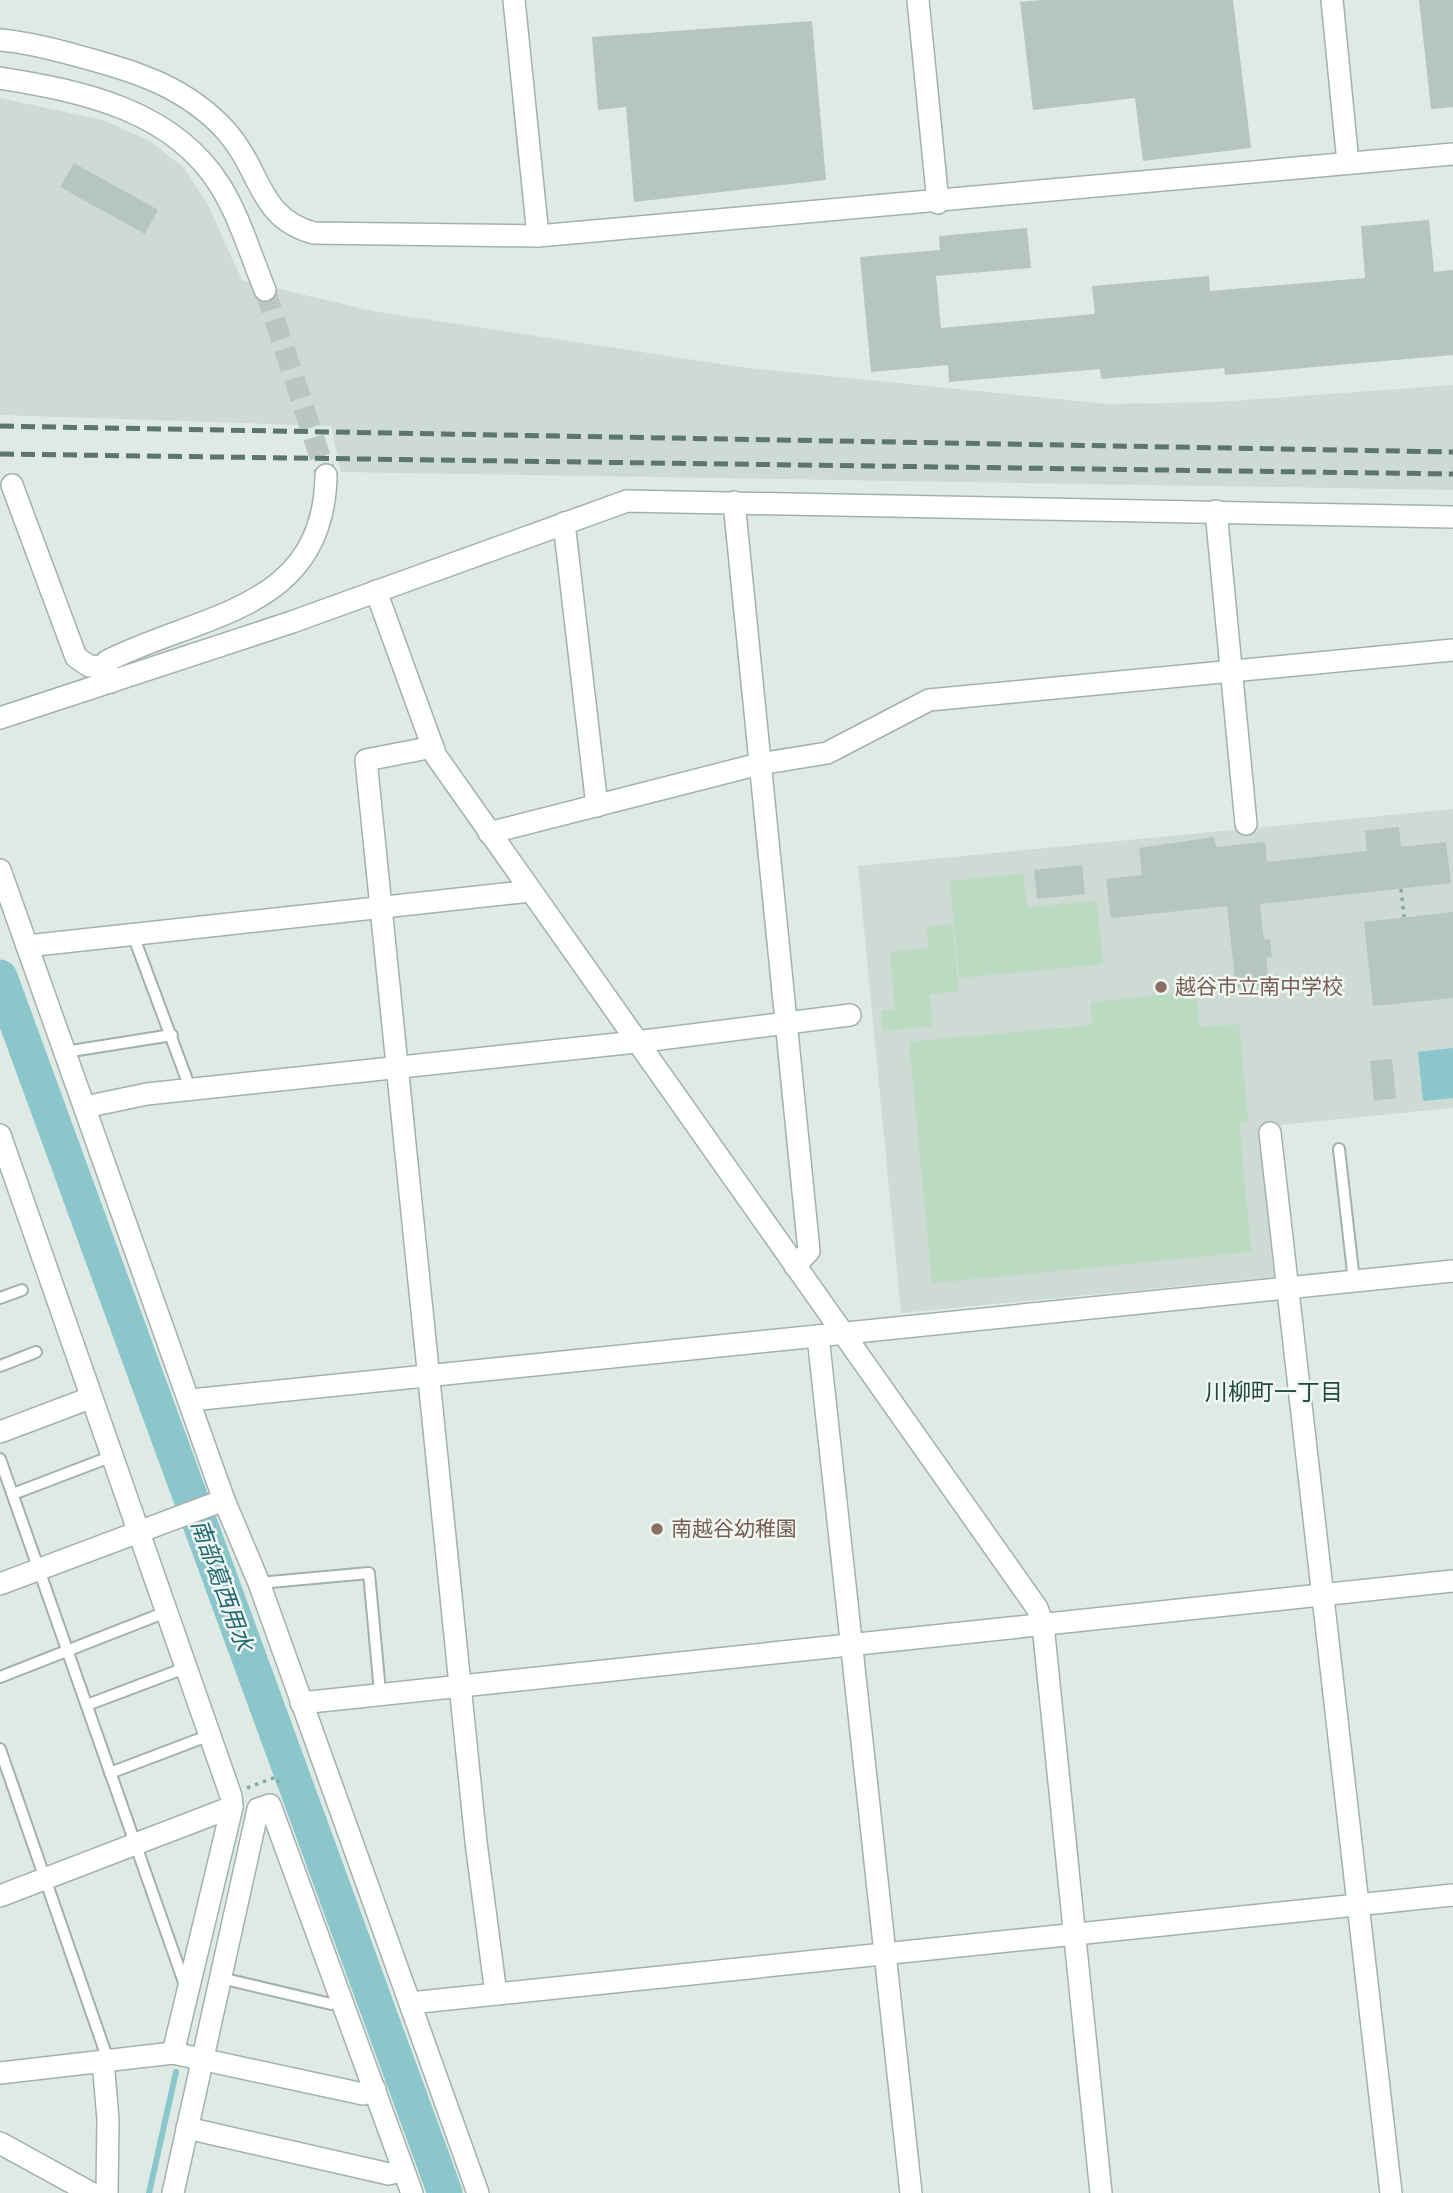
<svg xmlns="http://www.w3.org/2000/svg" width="1453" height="2193" viewBox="0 0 1453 2193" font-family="'Nunito Sans','Noto Sans JP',sans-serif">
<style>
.built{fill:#cedad4}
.green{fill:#badac1}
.water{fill:#8bc6cc}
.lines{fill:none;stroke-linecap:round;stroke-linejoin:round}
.stream{stroke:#8bc6cc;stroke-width:6}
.river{stroke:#8bc6cc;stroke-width:35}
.building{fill:#b6c5be}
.tertiary-tunnel{stroke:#bac7c1;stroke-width:21;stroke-dasharray:21 10;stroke-linecap:butt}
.service-casing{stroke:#a3b1ac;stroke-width:14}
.minor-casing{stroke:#a3b1ac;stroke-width:24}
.tertiary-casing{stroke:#a3b1ac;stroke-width:24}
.path{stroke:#82ac9d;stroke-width:3.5;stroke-dasharray:3.5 5;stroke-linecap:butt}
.service{stroke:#fff;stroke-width:10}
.minor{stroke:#fff;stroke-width:21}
.tertiary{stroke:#fff;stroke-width:21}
.rail{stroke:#5c756d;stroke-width:5;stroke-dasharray:14 7;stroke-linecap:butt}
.education-dot{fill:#8d6e63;stroke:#f0f7f3;stroke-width:2.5}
.labels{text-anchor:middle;stroke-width:5;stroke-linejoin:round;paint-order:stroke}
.education-label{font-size:21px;fill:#785e54;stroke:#f0f7f3;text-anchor:start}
.neighbourhood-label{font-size:23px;fill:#1f4a3d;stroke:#f0f7f3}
.water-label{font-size:23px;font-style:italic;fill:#206871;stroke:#f0f7f3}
</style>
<rect width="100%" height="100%" fill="#e0eae5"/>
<g class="built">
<path d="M0,98L103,120L150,141L184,168L207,203L242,280L372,311L740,367L1107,404L1217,402L1453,385V490L341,472L331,426L0,415Z"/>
<path d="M1453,809V1108L1259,1127L1274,1277L901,1313L858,866Z"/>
</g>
<g class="green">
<path d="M1023,874L1027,907L1097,901L1103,964L959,978L950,881Z"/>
<path d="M952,924L959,991L930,994L933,1026L883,1031L881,1011L895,1009L890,952L929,948L927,927Z"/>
<path d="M1196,992L1200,1027L1239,1024L1248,1121L1239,1122L1251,1252L932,1283L909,1042L1092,1025L1091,1002Z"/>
</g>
<path class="water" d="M1453,1048V1098L1423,1101L1418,1052Z"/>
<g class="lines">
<path class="stream" d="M149,2193L176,2072"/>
<path class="river" d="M0,977L445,2193"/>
</g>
<g class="building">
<path d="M1041,0H1233L1251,148L1143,161L1135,98L1033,110L1020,2Z"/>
<path d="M1419,0H1453V107L1431,109Z"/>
<path d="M812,21L826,180L634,202L626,107L598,110L592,37Z"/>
<path d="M74,163L158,210L145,234L60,187Z"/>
<path d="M1429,220L1434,272L1453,270V355L1225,375L1224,368L1101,379L1100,369L949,382L948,365L871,372L860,257L940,250L939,236L1027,228L1031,268L936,276L941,328L1095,314L1092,286L1209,276L1210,291L1365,278L1361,226Z"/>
<path d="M1399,827L1401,847L1446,842L1451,883L1260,904L1264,940L1270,939L1272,957L1266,958L1269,984L1236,988L1227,906L1111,918L1106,879L1142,875L1139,848L1214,837L1216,847L1265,842L1267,862L1367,851L1365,831Z"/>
<path d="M1082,865L1085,894L1037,899L1034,870Z"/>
<path d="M1453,912V998L1373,1006L1364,922Z"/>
<path d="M1392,1059L1396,1098L1374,1101L1370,1061Z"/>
</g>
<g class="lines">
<path class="tertiary-tunnel" d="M265,290L326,475"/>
<defs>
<g id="service">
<path d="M133,935L190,1088"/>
<path d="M65,1052L172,1035"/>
<path d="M1339,1149L1354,1281"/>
<path d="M0,1298L22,1290"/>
<path d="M0,1366L36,1352"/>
<path d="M0,1459L186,1988"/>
<path d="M13,1494L110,1457"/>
<path d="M259,1583L369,1573L380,1692"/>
<path d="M0,1677L166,1612"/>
<path d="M87,1705L185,1668"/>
<path d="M0,1749L108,2060"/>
<path d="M110,1773L210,1735"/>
<path d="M221,1978L331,2004L343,2001"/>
</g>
<g id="minor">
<path d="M12,485L76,657L89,666L105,667"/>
<path d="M734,502L809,1251L795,1266"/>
<path d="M1216,511L1246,824"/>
<path d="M564,523L597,806"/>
<path d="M433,747L366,760L476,1842L496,1994"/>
<path d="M489,833L759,764L827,753L929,700L1453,650"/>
<path d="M27,946L531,891"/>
<path d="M85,1107L147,1094L636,1042L850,1015"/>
<path d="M1270,1133L1391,2193"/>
<path d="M0,1135L231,1796L232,1807L173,2053"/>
<path d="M818,1336L911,2193"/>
<path d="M191,1400L1453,1271"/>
<path d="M0,1432L90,1398"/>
<path d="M0,1584L224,1500"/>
<path d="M301,1703L1453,1581"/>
<path d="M0,1896L232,1807"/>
<path d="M103,2061L108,2119L107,2193"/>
<path d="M0,2073L173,2053L363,2094L375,2089"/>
<path d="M187,2128L389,2174L403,2170"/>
<path d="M0,2143L91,2193"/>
<path d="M173,2193L258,1809L270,1805L412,2193"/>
</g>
<g id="tertiary">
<path d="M514,0L538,236"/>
<path d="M918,0L938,203"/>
<path d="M1332,0L1348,163"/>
<path d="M0,40C26,42 53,49 78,56C135,71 187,87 227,132C262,172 258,218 314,233L538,236L1453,154"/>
<path d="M0,78C82,91 174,110 221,187C240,218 251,256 265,290"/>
<path d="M376,591L436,756L1037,1608L1043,1625L1101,2193"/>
<path d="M111,682L105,667L107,661C202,613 324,611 326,475"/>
<path d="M0,718L292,622L627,501L1453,517"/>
<path d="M0,870L224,1500L259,1583L478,2193"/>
<path d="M410,2003L1453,1895"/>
</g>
</defs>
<use href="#service" class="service-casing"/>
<use href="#minor" class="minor-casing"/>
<use href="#tertiary" class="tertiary-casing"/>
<g class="path">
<path d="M1401,889L1404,917"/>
<path d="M247,1788L276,1777L280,1787"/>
</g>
<use href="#service" class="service"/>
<use href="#minor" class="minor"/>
<use href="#tertiary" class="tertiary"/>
<g class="rail">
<path d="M0,426L1453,452"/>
<path d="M0,454L1453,474"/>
</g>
</g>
<g class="education-dot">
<circle cx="1161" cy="987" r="7"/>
<circle cx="657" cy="1529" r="7"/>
</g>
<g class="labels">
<g class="education-label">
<text x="1175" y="994">越谷市立南中学校</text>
<text x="671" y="1536">南越谷幼稚園</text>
</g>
<g class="neighbourhood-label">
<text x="1274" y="1400">川柳町一丁目</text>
</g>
<g class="water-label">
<text transform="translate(222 1585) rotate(70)" y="8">南部葛西用水</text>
</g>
</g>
</svg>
